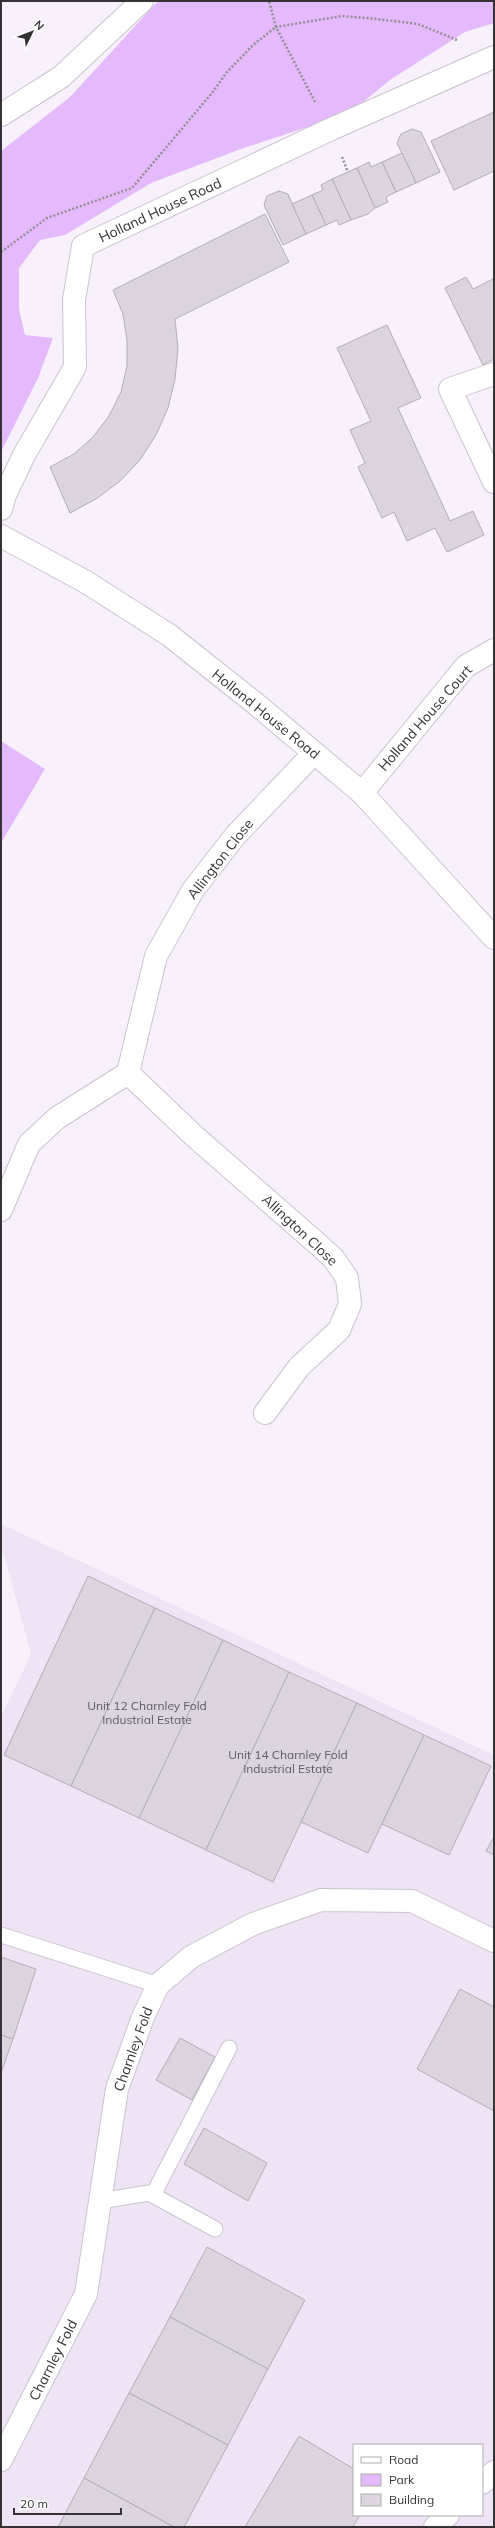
<svg xmlns="http://www.w3.org/2000/svg" width="495" height="2528" viewBox="0 0 495 2528" font-family="Mulish,sans-serif">
<style>
.built{fill:#efe4f6;fill-rule:evenodd}
.green{fill:#e5bafc}
.building{fill:#dcd5e0;stroke:#b3acb7}
.lines{fill:none;stroke-linecap:round;stroke-linejoin:round}
.lane-casing{stroke:#cac3ce;stroke-width:17}
.street-casing{stroke:#cac3ce;stroke-width:24}
.path{stroke:#918c93;stroke-width:2.5;stroke-dasharray:2 2;stroke-linecap:butt}
.lane{stroke:#fff;stroke-width:15}
.street{stroke:#fff;stroke-width:22}
.labels{text-anchor:middle;stroke-width:3;stroke-linejoin:round;paint-order:stroke}
.number-label{font-size:12px;fill:#5f5b60}
.street-label{font-size:14px;fill:#353236;stroke:#fff}
</style>
<rect width="100%" height="100%" fill="#f8f1fc"/>
<path class="built" d="M1,1524L494,1755V2527H1V1717L31,1654L1,1544ZM354,2445H482V2515H354Z"/>
<g class="green">
<path d="M158,1H494V23L465,32L390,80L329,130L305,128L241,149L151,183L65,235L40,240L19,268V309L25,335L53,338L38,378L1,452V151L70,97Z"/>
<path d="M1,741L45,769L1,843Z"/>
</g>
<g class="building">
<path d="M494,112V171L454,190L431,141Z"/>
<path d="M412,129L421,132L440,172L416,183L397,143L401,134Z"/>
<path d="M402,153L416,183L396,192L382,162Z"/>
<path d="M369,162L371,167L382,162L396,192L386,197L388,202L375,208L357,168Z"/>
<path d="M357,168L375,208L368,214L351,220L332,179Z"/>
<path d="M332,179L351,220L339,225L337,220L326,225L312,195L323,190L321,185Z"/>
<path d="M279,191L288,194L306,234L283,245L264,205L267,196Z"/>
<path d="M312,195L326,225L306,234L292,204Z"/>
<path d="M265,214L289,262L175,319L178,349L175,379L168,408L156,435L140,460L120,481L96,499L70,513L50,467L74,454L93,437L109,416L121,392L127,366V340L123,314L113,290Z"/>
<path d="M466,277L473,289L493,279L494,281V359L483,365L445,288Z"/>
<path d="M387,325L421,398L398,408L450,521L473,511L484,535L447,552L435,528L407,541L394,512L382,518L358,467L365,463L350,430L371,421L337,348Z"/>
<path d="M88,1576L155,1608L71,1786L4,1755Z"/>
<path d="M155,1608L223,1640L139,1818L71,1786Z"/>
<path d="M223,1640L289,1672L206,1850L139,1818Z"/>
<path d="M289,1672L357,1703L273,1882L206,1850Z"/>
<path d="M357,1703L424,1735L368,1853L301,1822Z"/>
<path d="M424,1735L491,1766L449,1855L382,1824Z"/>
<path d="M494,1837V1855L486,1851Z"/>
<path d="M1,1957L36,1969L13,2039L1,2035Z"/>
<path d="M460,1989L494,2007V2111L417,2069Z"/>
<path d="M1,2035L13,2039L1,2073Z"/>
<path d="M180,2038L215,2057L192,2100L156,2080Z"/>
<path d="M204,2128L267,2163L248,2201L184,2164Z"/>
<path d="M207,2247L305,2300L268,2369L170,2317Z"/>
<path d="M170,2317L268,2369L228,2445L129,2393Z"/>
<path d="M129,2393L228,2445L184,2527H174L84,2478Z"/>
<path d="M299,2436L354,2469V2515H360L353,2527H245Z"/>
<path d="M84,2478L174,2527H58Z"/>
</g>
<g class="lines">
<defs>
<g id="lane">
<path d="M1,1935L158,1985"/>
<path d="M153,2195L229,2048"/>
<path d="M100,2201L149,2193L215,2229"/>
</g>
<g id="street">
<path d="M1,115L61,77L142,1"/>
<path d="M494,374L450,389L494,482"/>
<path d="M1,509L5,495L24,455L75,367L74,300L83,246L329,130L494,57"/>
<path d="M1,536L86,582L169,635L256,704L362,793L494,938"/>
<path d="M362,793L466,666L494,650"/>
<path d="M1,1210L29,1144L57,1118L128,1073"/>
<path d="M265,1413L299,1367L339,1330L350,1304L347,1278L334,1259L320,1246L193,1135L128,1073L156,956L193,890L235,836L314,753"/>
<path d="M1,2460L86,2294L117,2089L143,2017L158,1985L191,1957L253,1924L321,1900L412,1901L494,1941"/>
<path d="M482,2483L494,2472"/>
<path d="M435,2527L448,2515"/>
</g>
</defs>
<use href="#lane" class="lane-casing"/>
<use href="#street" class="street-casing"/>
<g class="path">
<path d="M315,102L276,27L342,16L377,19L418,24L457,40"/>
<path d="M342,157L348,172"/>
<path d="M1,252L47,218L132,188L212,93L227,72L253,45L276,27L269,1"/>
</g>
<use href="#lane" class="lane"/>
<use href="#street" class="street"/>
</g>
<g class="labels">
<g class="number-label">
<text x="147" y="1710">Unit 12 Charnley Fold<tspan x="147" dy="14">Industrial Estate</tspan></text>
<text x="288" y="1759">Unit 14 Charnley Fold<tspan x="288" dy="14">Industrial Estate</tspan></text>
</g>
<g class="street-label">
<text transform="translate(160 210) rotate(-25)" y="5">Holland House Road</text>
<text transform="translate(266 714) rotate(39)" y="5">Holland House Road</text>
<text transform="translate(425 718) rotate(-49)" y="5">Holland House Court</text>
<text transform="translate(220 859) rotate(-52)" y="5">Allington Close</text>
<text transform="translate(300 1230) rotate(43)" y="5">Allington Close</text>
<text transform="translate(133 2049) rotate(-70)" y="5">Charnley Fold</text>
<text transform="translate(53 2360) rotate(-63)" y="5">Charnley Fold</text>
</g>
</g>
<rect width="495" height="2528" fill="none" stroke="#353236" stroke-width="4"/>
<rect x="353" y="2444" width="130" height="72" fill="#ffffff" stroke="#aeadaf"/>
<rect x="361" y="2457" width="20" height="6" fill="#ffffff" stroke="#aeadaf"/>
<text x="389" y="2464" font-size="12" fill="#353236">Road</text>
<rect x="361" y="2474" width="20" height="12" fill="#e5bafc" stroke="#aeadaf"/>
<text x="389" y="2484" font-size="12" fill="#353236">Park</text>
<rect x="361" y="2494" width="20" height="12" fill="#dcd5e0" stroke="#aeadaf"/>
<text x="389" y="2504" font-size="12" fill="#353236">Building</text>
<g transform="translate(32 32) rotate(47)" stroke="#ffffff" stroke-width="3" paint-order="stroke">
<path d="M0-3L7 15L0 10L-7 15Z" fill="#353236"/>
<text y="-6" font-size="11" font-weight="bold" text-anchor="middle" fill="#353236">N</text>
</g>
<path d="M14 2508v6h107v-6" fill="none" stroke="#353236" stroke-width="2"/>
<text x="20" y="2508" font-size="12" fill="#353236" stroke="#ffffff" stroke-width="3" paint-order="stroke">20 m</text>
</svg>
